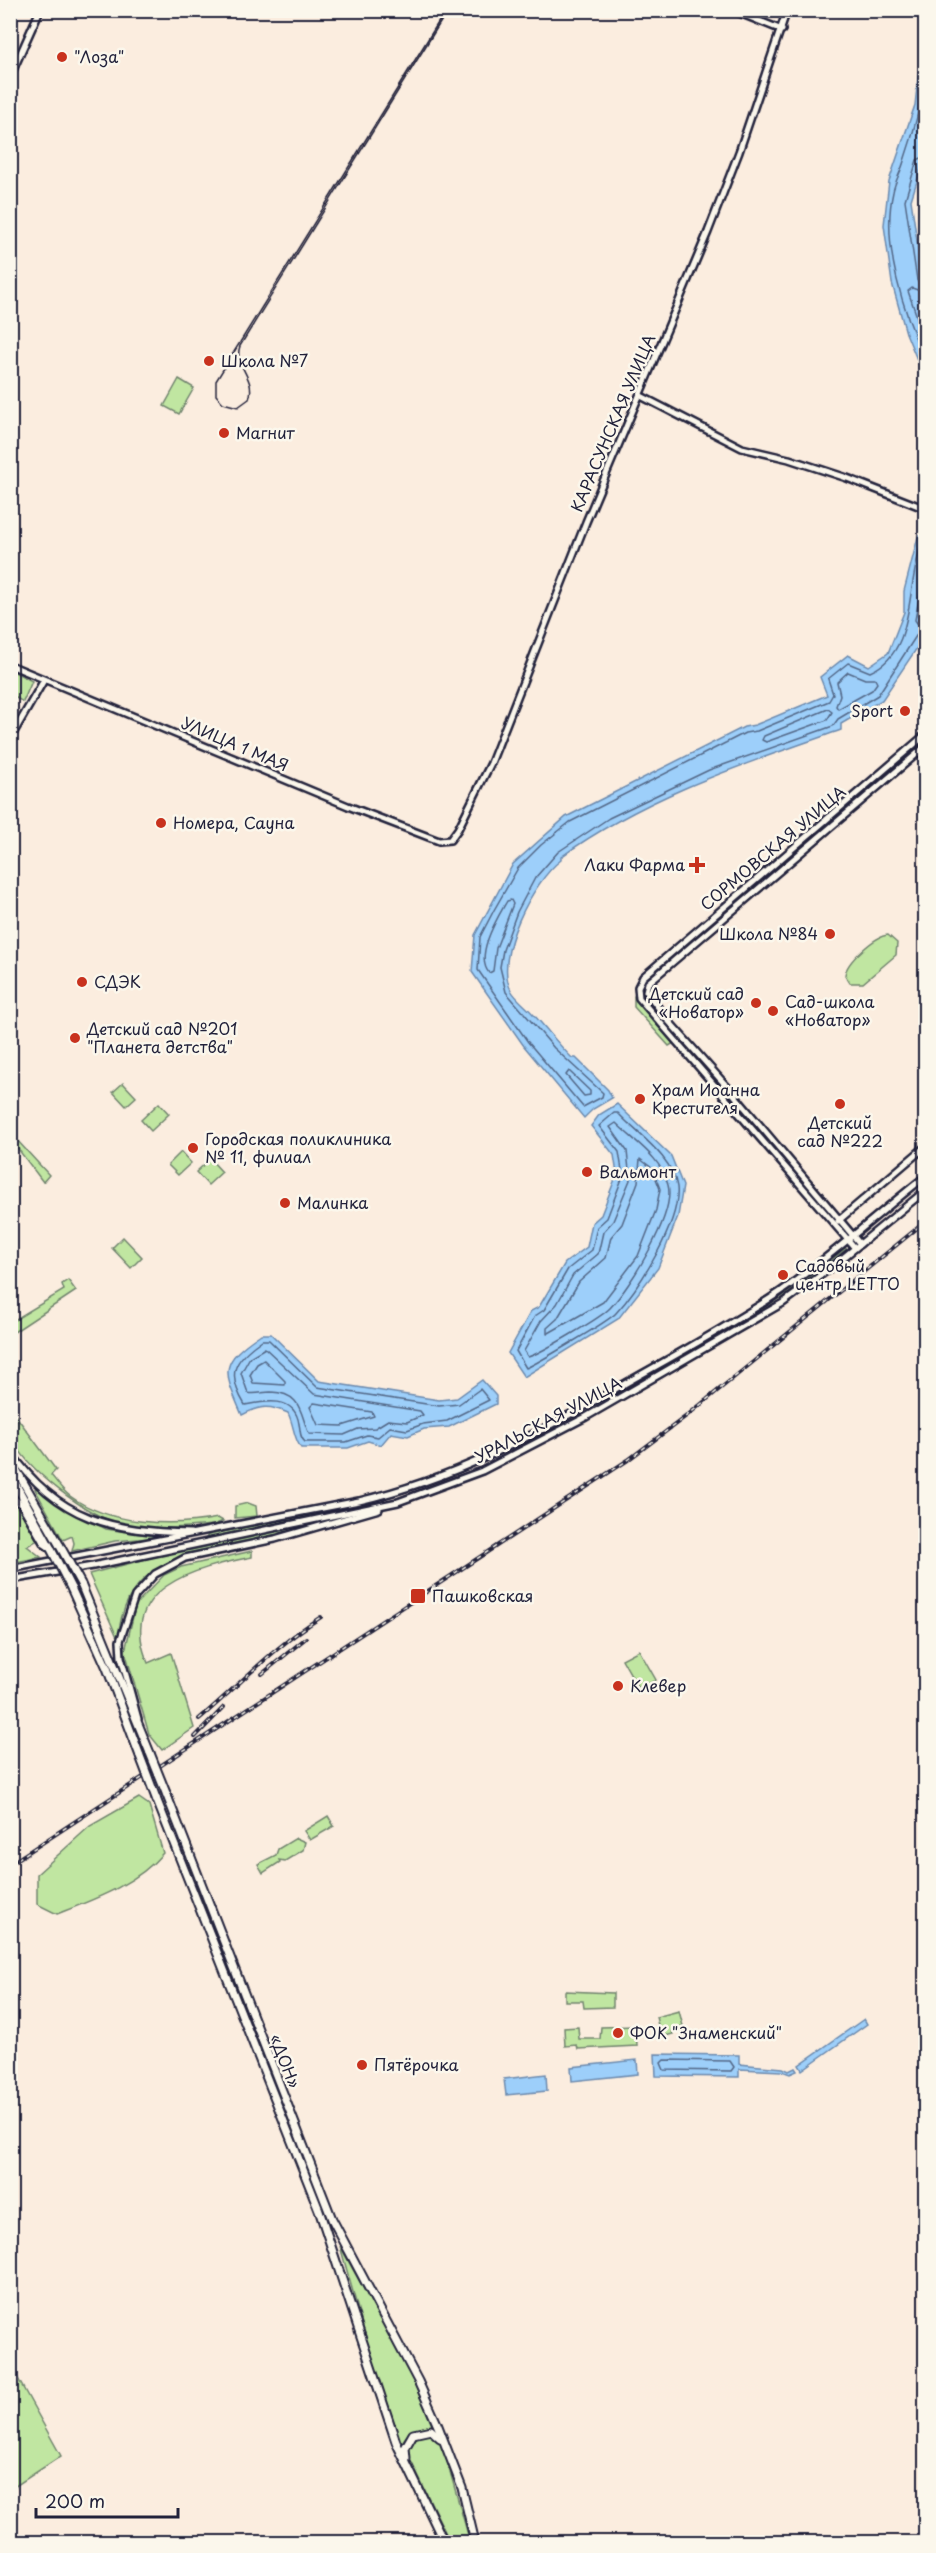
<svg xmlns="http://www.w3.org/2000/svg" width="936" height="2553" viewBox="0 0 936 2553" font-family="'Playpen Sans',sans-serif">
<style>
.green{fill:#c0e6a1;stroke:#71846e;stroke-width:1.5}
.water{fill:#9dcffa;stroke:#6c8aae;stroke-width:1.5}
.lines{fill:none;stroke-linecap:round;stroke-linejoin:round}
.shore{stroke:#536787;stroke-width:1.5}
.secondary-casing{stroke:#22223b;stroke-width:10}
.highway-casing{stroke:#22223b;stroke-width:11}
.secondary{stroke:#fbf7ec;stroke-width:5}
.highway{stroke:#fbf7ec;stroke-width:7}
.tram{stroke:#22223b;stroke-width:1.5}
.rail-casing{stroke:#22223b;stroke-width:4}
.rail{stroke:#fbf7ec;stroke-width:1.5;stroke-dasharray:4.5;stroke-linecap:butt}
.highway-bridge-casing{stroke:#22223b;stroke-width:11;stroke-linecap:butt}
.highway-bridge{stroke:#fbf7ec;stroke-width:7}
.poi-dot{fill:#c8321e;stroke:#fbf7ec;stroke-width:2}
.labels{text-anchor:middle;stroke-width:5;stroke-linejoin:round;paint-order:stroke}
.poi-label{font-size:16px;fill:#22223b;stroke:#fbf7ec;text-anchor:start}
.street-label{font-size:16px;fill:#22223b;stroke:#fbf7ec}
</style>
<rect width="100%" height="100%" fill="#fbeddf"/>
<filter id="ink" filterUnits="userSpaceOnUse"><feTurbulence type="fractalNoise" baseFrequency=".0167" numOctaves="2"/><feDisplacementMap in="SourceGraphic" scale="12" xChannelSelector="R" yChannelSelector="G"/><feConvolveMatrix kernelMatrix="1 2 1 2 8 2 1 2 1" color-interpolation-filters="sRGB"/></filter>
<g filter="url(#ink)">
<g class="green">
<path d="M179,379L194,388L179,414L164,406Z"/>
<path d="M11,670L32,681L23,702L11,695Z"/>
<path d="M782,861L784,863L648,978L647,976Z"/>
<path d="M888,935L897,943L896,955L863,983H850L845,975C846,962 875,936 888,935Z"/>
<path d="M634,997L674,1043L669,1046L634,1007Z"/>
<path d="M689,1048L775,1147V1149H773L687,1050Z"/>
<path d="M123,1083L136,1097L126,1106L113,1092Z"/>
<path d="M159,1103L169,1114L151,1131L141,1120Z"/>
<path d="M16,1139L49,1175L43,1182L15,1145L13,1140Z"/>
<path d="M181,1152L191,1163L178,1175L168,1165Z"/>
<path d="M210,1159L222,1172L208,1185L196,1172Z"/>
<path d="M123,1237L142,1257L131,1268L112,1248Z"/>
<path d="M845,1246L846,1249L791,1291L736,1326L735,1324L795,1284Z"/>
<path d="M68,1280L76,1291L11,1334V1322L64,1290L62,1284Z"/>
<path d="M10,1408L56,1470L51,1475C57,1482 63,1491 70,1496C109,1525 172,1527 218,1518L223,1521L214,1525C183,1527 151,1532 121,1524C86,1515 26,1470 11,1436C8,1429 11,1416 10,1408Z"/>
<path d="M38,1488L58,1504L106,1529L162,1537L115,1541L72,1551L74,1543L72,1536L63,1540L35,1489Z"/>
<path d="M10,1499L23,1512L38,1540L27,1546L41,1557L11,1563Z"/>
<path d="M248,1503L256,1506L257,1516L235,1518V1506Z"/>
<path d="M332,1509L333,1513L205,1540L208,1535Z"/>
<path d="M320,1520L329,1521C300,1529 270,1537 240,1544C179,1558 124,1564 118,1639L89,1574L192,1547Z"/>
<path d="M252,1551V1557C195,1568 116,1588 148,1663L171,1653L194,1728L162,1750L149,1734L125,1651L136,1604L164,1575L181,1567Z"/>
<path d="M639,1650L656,1680L639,1689L622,1659Z"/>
<path d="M139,1798L149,1805L163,1853C137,1884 95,1899 57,1914L37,1904V1874L90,1826Z"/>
<path d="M328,1816L334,1826L310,1840L304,1831Z"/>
<path d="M296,1838L305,1842L303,1850L285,1861L279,1860L280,1862L263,1873L258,1864L276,1855L278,1849Z"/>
<path d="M565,1991L613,1993V2007L584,2008L583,2001H565Z"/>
<path d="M679,2011L683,2026L672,2029L673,2034L661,2037L656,2017Z"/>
<path d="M636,2026L637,2046L578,2049L577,2045L565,2046L564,2028L578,2027L579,2039H600L601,2027Z"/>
<path d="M340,2246L410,2373L434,2430C418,2425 409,2430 401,2444L381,2391Z"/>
<path d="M11,2366L61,2456L11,2489H10Z"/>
<path d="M422,2433L437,2438L443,2447L470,2542H450L410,2459L409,2445Z"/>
</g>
<g class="water">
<path d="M921,11H926L925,156L911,200L925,296V379L906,333L892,283L884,225L889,181L915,105L923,33Z"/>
<path d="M925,533V630L919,645L882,700L841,724V730C744,764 645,796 561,857V860C534,880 493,957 511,990C516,999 526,1006 533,1014C547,1029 558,1044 572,1058H576L608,1090L612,1098L593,1109L584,1118L524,1046L472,972L475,935L513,864L566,817L744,727L755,725L827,695L820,677L848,655L869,666L888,653L904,612V591L918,537Z"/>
<path d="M617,1104L671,1156L683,1186L678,1216L658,1268L618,1319L524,1377L508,1353L531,1311L539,1307L565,1263L587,1247L592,1223L601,1215L617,1174L614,1155L591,1126L599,1115Z"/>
<path d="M261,1334H271L319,1381L439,1400L457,1398L482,1380L496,1396V1404L449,1427L424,1429L408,1436L391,1433L381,1445L368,1441L348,1448H301C293,1437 294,1425 288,1413C270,1405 260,1405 242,1415C223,1371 218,1363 261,1334Z"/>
<path d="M864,2019L867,2024L802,2070L799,2065Z"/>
<path d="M655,2054L739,2055V2064L783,2068L789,2071L795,2068L797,2071L790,2074L782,2071L739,2069V2077L656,2076Z"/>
<path d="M637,2060L638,2074L572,2081L571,2067Z"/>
<path d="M546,2074L547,2091L506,2095L504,2079Z"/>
</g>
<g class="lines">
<g class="shore">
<path d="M926,67C922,100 915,130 904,161C901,172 895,181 893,192C881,245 904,314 926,362"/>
<path d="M926,156L917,160L905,200L917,280L920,285L926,286"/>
<path d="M926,293L912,288L908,291L926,343"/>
<path d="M926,539C920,544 919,553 917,561C907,599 912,654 870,672L848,663L828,679L833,694L829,701L757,731L745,733L570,822L541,845L518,868L494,910L480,937L478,970L528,1042L583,1107L602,1097L603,1093L554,1048L506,992L500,967L503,950L517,912L535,878L558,852L609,818L709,770L833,726L838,719L878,695L918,633L926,630"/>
<path d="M926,560L915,620L917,623L926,622"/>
<path d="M848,672L865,679H875L877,683L872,690L838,709L836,706L840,695L837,682Z"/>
<path d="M828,709L832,712L827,720L766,742L762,740L764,736Z"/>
<path d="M511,900L513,904L496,948L493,971L489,973C474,955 498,917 507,901Z"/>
<path d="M569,1071L590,1091V1095L584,1096L566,1075Z"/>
<path d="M614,1113H618C637,1134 673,1157 677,1187C681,1222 639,1288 616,1313C609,1321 536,1364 526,1368L516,1351L535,1316L544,1310L568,1269L592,1250L597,1227L607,1218L623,1176L619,1152L599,1126Z"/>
<path d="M616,1123C636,1143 661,1157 668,1185C676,1214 630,1287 610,1308C602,1317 539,1354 528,1357L524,1351L541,1321L557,1304L573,1275L598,1254L603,1232L613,1221L630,1180L627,1151L610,1127Z"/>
<path d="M640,1159L652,1168L660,1189L656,1210L638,1256L603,1302L547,1334V1328L557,1319L579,1282L606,1258L611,1237L622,1224L638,1182Z"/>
<path d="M262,1340H269L317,1387L439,1406L459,1404L480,1389L489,1400L447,1421L423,1424L407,1430L390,1427L378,1437L367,1435L346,1442H305C299,1436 301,1432 299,1424C295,1395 265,1401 245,1405C226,1374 233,1360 262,1340Z"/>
<path d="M265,1348L314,1394L420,1411L423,1415L407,1422L388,1420L375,1428L358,1429L344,1435L309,1434C300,1415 303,1393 271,1392C263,1392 255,1395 248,1393L241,1373L250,1357Z"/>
<path d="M264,1360L285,1381V1385L253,1383L250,1375L257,1364Z"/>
<path d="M314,1403L372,1412L374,1416L342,1426L318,1425L310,1407Z"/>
<path d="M664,2060L730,2061L734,2067L731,2071L664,2070L661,2063Z"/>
</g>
<defs>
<g id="secondary">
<path d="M732,10L782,30"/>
<path d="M10,77L40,10"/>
<path d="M641,396L742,448L789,459L847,478L926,509"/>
<path d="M10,665L348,806L439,841L450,840L458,829L491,763L586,522L708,232L739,152L787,10"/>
<path d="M10,739L44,680"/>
<path d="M838,1221L926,1146"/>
<path d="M860,1244L731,1091L666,1018L646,991L648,983L926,746"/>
<path d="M855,1248L639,998L638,987L643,977L926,734"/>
<path d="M10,1451C59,1521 112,1531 191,1533"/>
<path d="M10,1495L21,1504L44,1544L50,1548"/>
<path d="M10,1569L359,1501C453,1479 529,1438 612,1391C668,1359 726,1328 780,1292C831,1257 877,1214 926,1176"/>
<path d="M10,1580L93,1566L398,1502L482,1471L586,1417L783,1303L832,1267L926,1190"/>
<path d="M138,1719L121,1657L120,1641L135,1596L155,1574L185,1558L275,1539L379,1509"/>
</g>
<g id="highway">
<path d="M10,1459L60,1546"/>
<path d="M10,1474L51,1549"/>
<path d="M81,1584L150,1753"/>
<path d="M71,1588L107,1668L140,1756"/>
<path d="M166,1793L332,2219L418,2381L438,2426L462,2488L475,2542"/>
<path d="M156,1798L319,2210L396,2442L444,2542"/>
<path d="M406,2458L405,2448L413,2434L431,2430L440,2438"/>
</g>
</defs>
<use href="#secondary" class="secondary-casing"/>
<use href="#highway" class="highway-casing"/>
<use href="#secondary" class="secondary"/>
<use href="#highway" class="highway"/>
<path class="tram" d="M446,10L216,381V395L223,403L238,407L249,399C257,378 233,366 240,346L448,10"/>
<defs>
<g id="rail">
<path d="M262,1674L306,1638"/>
<path d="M199,1719C240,1684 276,1645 321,1617"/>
<path d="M195,1737L224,1707"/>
<path d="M10,1864L628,1460L689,1414L926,1221"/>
</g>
</defs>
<use href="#rail" class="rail-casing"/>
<use href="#rail" class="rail"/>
<defs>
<g id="highway-bridge">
<path d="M60,1546L81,1584"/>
<path d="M51,1549L71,1588"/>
<path d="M150,1753L166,1793"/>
<path d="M140,1756L156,1798"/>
</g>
</defs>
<use href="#highway-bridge" class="highway-bridge-casing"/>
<use href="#highway-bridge" class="highway-bridge"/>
</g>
</g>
<g class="poi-dot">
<circle cx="62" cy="57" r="6"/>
<circle cx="209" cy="361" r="6"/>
<circle cx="224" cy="433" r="6"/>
<circle cx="905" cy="711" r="6"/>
<circle cx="161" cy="823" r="6"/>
<path d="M694 856h6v6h6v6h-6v6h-6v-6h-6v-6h6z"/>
<circle cx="830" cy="934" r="6"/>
<circle cx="82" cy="982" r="6"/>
<circle cx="756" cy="1003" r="6"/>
<circle cx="773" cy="1011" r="6"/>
<circle cx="75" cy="1038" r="6"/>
<circle cx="640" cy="1099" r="6"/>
<circle cx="840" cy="1104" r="6"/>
<circle cx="193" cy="1148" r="6"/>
<circle cx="587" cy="1172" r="6"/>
<circle cx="285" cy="1203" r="6"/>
<circle cx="783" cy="1275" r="6"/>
<rect x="410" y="1588" width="16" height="16" rx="3"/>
<circle cx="618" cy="1686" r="6"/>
<circle cx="618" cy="2033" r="6"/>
<circle cx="362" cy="2065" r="6"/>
</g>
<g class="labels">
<g class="poi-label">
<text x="74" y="63">"Лоза"</text>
<text x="221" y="367">Школа №7</text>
<text x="236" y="439">Магнит</text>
<text x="893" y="717" text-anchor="end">Sport</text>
<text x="173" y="829">Номера, Сауна</text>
<text x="685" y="871" text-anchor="end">Лаки Фарма</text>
<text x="818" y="940" text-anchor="end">Школа №84</text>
<text x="94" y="988">СДЭК</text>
<text x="744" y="1000" text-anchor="end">Детский сад<tspan x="744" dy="18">«Новатор»</tspan></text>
<text x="785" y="1008">Сад-школа<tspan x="785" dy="18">«Новатор»</tspan></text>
<text x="87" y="1035">Детский сад №201<tspan x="87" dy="18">"Планета детства"</tspan></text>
<text x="652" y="1096">Храм Иоанна<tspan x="652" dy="18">Крестителя</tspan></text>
<text x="840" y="1129" text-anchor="middle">Детский<tspan x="840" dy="18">сад №222</tspan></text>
<text x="205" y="1145">Городская поликлиника<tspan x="205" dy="18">№ 11, филиал</tspan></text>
<text x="599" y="1178">Вальмонт</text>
<text x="297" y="1209">Малинка</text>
<text x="795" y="1272">Садовый<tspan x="795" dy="18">центр LETTO</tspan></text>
<text x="432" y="1602">Пашковская</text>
<text x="630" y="1692">Клевер</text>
<text x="630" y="2039">ФОК "Знаменский"</text>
<text x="374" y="2071">Пятёрочка</text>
</g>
<g class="street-label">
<text transform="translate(613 423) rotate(-67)" y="6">КАРАСУНСКАЯ УЛИЦА</text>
<text transform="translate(235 744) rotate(23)" y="6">УЛИЦА 1 МАЯ</text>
<text transform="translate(773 848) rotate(-40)" y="6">СОРМОВСКАЯ УЛИЦА</text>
<text transform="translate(548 1420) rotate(-28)" y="6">УРАЛЬСКАЯ УЛИЦА</text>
<text transform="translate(285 2061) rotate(69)" y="6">«ДОН»</text>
</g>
</g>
<rect width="936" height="2553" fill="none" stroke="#fbf7ec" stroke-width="36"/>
<rect x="18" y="18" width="900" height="2517" fill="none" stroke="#22223b" stroke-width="2" filter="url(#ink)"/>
<path d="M36 2508v9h142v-9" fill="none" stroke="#22223b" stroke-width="3"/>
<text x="45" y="2508" font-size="18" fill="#22223b" stroke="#fbf7ec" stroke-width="4.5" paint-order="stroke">200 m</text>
</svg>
